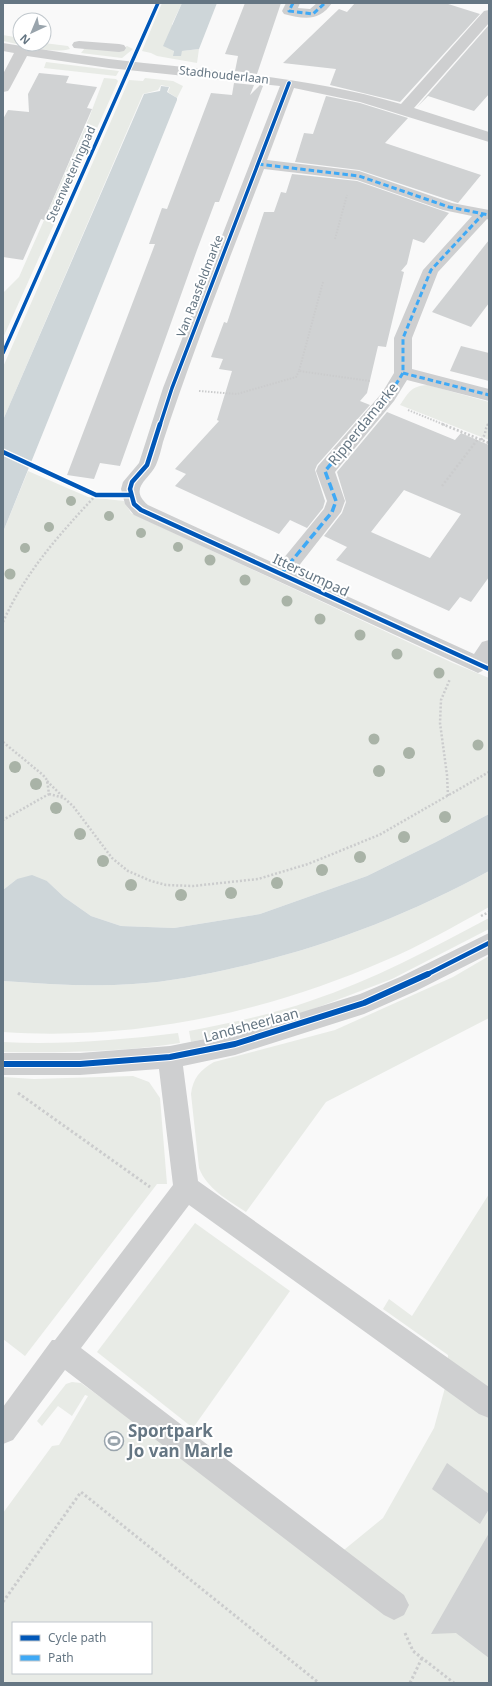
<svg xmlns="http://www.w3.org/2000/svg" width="492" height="1686" viewBox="0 0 492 1686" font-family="'Noto Sans',sans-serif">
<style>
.green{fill:#e8ebe6;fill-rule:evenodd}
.water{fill:#ced6d9}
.building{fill:#d0d2d3;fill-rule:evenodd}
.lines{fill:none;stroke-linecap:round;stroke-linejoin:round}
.path-far2{stroke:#cbcccd;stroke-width:2;stroke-dasharray:1.5 1.5;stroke-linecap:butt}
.path-far1{stroke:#cbcccd;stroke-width:2.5;stroke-dasharray:2 2;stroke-linecap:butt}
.path{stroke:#cbcccd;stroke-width:3;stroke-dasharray:2.5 2.5;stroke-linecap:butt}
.minor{fill:#cecfd0;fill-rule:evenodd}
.quiet-far1{stroke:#3fa9f5;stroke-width:3;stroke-dasharray:5.5 3;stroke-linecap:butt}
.quiet{stroke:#3fa9f5;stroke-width:3.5;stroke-dasharray:8 3.5;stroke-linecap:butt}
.cycleway-far2-casing{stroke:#fff;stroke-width:5.5}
.cycleway-far1-casing{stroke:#fff;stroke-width:7}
.cycleway-casing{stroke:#fff;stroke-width:8}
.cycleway-far2{stroke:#0057b8;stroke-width:3.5}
.cycleway-far1{stroke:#0057b8;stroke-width:4.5}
.cycleway{stroke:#0057b8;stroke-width:6}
.tree{fill:#a9b3a7}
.labels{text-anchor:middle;stroke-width:4;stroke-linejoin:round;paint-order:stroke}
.far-street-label{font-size:12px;fill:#657683;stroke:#fff}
.street-label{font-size:14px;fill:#657683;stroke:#fff}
.near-poi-label{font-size:17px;font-weight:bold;fill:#657683;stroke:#fff;text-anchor:start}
</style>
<rect width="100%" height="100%" fill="#f9f9f9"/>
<g class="green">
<path d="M162,3H182L172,24L174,56H180L182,51L199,49L197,63L157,56L151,53L142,51Z"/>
<path d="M3,35L20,38V44H44V43L68,46L70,49C51,54 22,45 3,41Z"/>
<path d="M127,46L133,49L122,58L81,53L85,48L118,51Z"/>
<path d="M46,62L119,71L116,76L44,68Z"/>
<path d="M104,78L116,79L118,81L115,88L3,338V293L19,277L89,118Z"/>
<path d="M145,78L173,81L183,86L177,98L168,92L170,87L161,85L158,90L143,94L3,420V367L129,80L143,81Z"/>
<path d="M428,385L489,402V440L400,405C409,392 411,386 428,385Z"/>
<path d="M28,471L88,497L124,501L131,513L453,663L489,678V814L436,842L367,876L260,914L174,928L121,926L91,916L64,897L47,881L17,879L3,890V532Z"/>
<path d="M489,871V907C455,926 420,946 384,961C265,1013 133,1041 3,1032V981C47,984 90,987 133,984C168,982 204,975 238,967C326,947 410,914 489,871Z"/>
<path d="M489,918V929L392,979L308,1011L268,1024L191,1042L189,1031C229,1023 270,1015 310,1001C373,980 431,949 489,918Z"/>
<path d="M489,956V1018L326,1102L246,1212C228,1200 207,1189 199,1168L191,1094C193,1078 200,1070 214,1062L335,1030L453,977Z"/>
<path d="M178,1033L180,1043C122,1052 62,1053 3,1052V1042C62,1045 120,1040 178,1033Z"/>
<path d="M133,1076L149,1082L160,1098L167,1184H157L25,1356L3,1339V1077L34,1079Z"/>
<path d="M489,1194V1683H3V1513L52,1446L59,1445L88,1396L85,1395L72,1416L58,1406L42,1426L37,1421L66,1384L72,1382L81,1383L328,1563L383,1518L434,1428L446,1384L448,1355L383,1309L389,1299L412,1316ZM13,1623H151V1673H13Z"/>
<path d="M195,1223L290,1291L193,1428L97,1352Z"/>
</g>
<g class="water">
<path d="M182,3H217L199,49L182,51L181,56H173L174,51L163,46Z"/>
<path d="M161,86L169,87L167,92L177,98V100L3,532V420L144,94L160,91Z"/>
<path d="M489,814V871C410,914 326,947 238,967C204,975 168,982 133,984C90,987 47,984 3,981V890L17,879L32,875L47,881L64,897L91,916L121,926L174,928L260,914L367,876L436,842Z"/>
</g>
<g class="building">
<path d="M245,3H281L257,74L235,71L238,56L225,54Z"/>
<path d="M355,3H445L480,14L400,102L330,85L336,69L283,63L339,9L347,12Z"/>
<path d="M489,25V94L474,111L428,96L417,107Z"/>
<path d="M39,73L69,76L66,83L97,87L87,108L92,109L44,220L41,219L23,260L3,257V119L8,110L29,112L28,94Z"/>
<path d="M234,83L254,85L250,95L260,85L263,86L219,202H215L197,250L120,466L100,463L94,479L67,475L155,244H149L162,208L167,209L211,93L232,95Z"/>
<path d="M326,96L360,103L408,118L385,143L481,175L458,203L359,170L295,162L304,133L313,134Z"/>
<path d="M292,174L357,181L449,213L424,243L413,239L407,264L401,271L404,272L386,347L378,346L367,393L360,401L370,405L317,465L315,470L325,501L323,508L307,528L290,520L279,534L175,486L186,474L175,469L219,421L217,420L232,371L219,369L223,359L211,357L224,322L227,323L264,212H274L281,192L286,193Z"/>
<path d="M489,240V303L471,327L432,312Z"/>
<path d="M461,346L489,353V381L450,371Z"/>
<path d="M387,412L455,440L461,433L489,445V577L471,602L460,597L449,611L336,560L347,547L324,536L342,513L346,502L337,472ZM404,490L461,514L430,558L371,532Z"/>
<path d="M447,1463L489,1494V1509L480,1524L432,1489Z"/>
<path d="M489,1533V1658L456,1633L431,1634Z"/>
</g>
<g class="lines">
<g class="path-far2">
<path d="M335,239L347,195"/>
<path d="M323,282L299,371L370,381"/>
<path d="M199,391L237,394L296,377L299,371"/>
<path d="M408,410L445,425"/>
<path d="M488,425L489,423"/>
</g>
<g class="path-far1">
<path d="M442,424L489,443"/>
<path d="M481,440C487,433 484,431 488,424"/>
<path d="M442,486L478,439"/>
<path d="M3,622C26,571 59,535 96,495"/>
<path d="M3,742L43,775L47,780L49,794L3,820"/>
<path d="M47,781L63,797"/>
<path d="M49,794L64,798L73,806L112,858L128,871L151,881L166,885L193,886L258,879L308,864L379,835L489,772"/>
<path d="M448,796L447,775L440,723L441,700L450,679"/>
<path d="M481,916L489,912"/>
</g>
<g class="path">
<path d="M18,1093L150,1187"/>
<path d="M3,1602L81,1492L319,1683"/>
<path d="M405,1633L413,1651L454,1683"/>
<path d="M410,1683L422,1658"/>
</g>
<g class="minor">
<path d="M286,3H300L298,8L310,9L317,3H332C319,22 304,19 284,14L282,11Z"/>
<path d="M489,10V23L414,108L489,132V142L360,102L294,88L267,160L359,171L452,203L489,210V220L487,219L438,272L412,338V369L489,389V401L407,380L394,401L335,472L345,501L341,512L294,572L474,654L482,642L489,640C489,654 492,668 478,673L134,515L125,504L121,489L123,482L139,463L163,388L280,86L109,68L27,56L10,88L8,91L3,92V74L14,53L3,51V43C50,51 97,58 144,63C231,72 317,79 401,104L484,11ZM264,169L357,180L443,210L472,216L423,270L394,338V373L382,393L318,466L316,471L327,501L324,509L278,565L148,505C128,488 149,480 156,465C159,458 161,450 163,442C193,350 229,260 264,169Z"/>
<path d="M79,41L119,44L124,45L126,48L124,51L119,52L74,48L72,45L74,42Z"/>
<path d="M489,933V954L416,991L364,1014L235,1055L183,1066L198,1181L489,1387V1418L479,1414L189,1205L81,1348L404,1595L409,1605L404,1615L394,1620L384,1615L65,1370L13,1440L3,1444V1407L52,1340H55L173,1185L159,1069L80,1075H3V1053H80L170,1046L235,1033L360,994L400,977Z"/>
</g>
<g class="quiet-far1">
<path d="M293,3L289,11L313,14L325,3"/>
<path d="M258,164L359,176L449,207L489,215"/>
<path d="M403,373L489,395"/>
<path d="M364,425L388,397L403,373V338L431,270L483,214"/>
</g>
<path class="quiet" d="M281,574L332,512L336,501L325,471L365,424"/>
<defs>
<g id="cycleway-far2">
<path d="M3,353L158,3"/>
<path d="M160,425L172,388L289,83"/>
</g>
<g id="cycleway-far1">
<path d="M160,424L147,465L132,482L130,489L134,504L141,510L489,669"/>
<path d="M3,452L96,495H130"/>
<path d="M426,975L489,943"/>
</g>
<path id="cycleway" d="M3,1064H80L170,1057L235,1044L364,1003L428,974"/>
</defs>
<use href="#cycleway-far2" class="cycleway-far2-casing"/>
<use href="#cycleway-far1" class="cycleway-far1-casing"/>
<use href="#cycleway" class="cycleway-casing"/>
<use href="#cycleway-far2" class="cycleway-far2"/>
<use href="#cycleway-far1" class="cycleway-far1"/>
<use href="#cycleway" class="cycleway"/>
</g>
<g class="tree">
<circle cx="71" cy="501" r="5"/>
<circle cx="109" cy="516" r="5"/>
<circle cx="49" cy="527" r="5"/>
<circle cx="141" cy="533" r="5"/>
<circle cx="178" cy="547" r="5"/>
<circle cx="25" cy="548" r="5"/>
<circle cx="210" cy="560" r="5.5"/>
<circle cx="10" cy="574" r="5.5"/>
<circle cx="245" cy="580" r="5.5"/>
<circle cx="287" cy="601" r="5.5"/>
<circle cx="320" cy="619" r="5.5"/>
<circle cx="360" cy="635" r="5.5"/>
<circle cx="397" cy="654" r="5.5"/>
<circle cx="439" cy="673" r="5.5"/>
<circle cx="374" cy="739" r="5.5"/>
<circle cx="478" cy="745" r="5.5"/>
<circle cx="409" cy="753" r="6"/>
<circle cx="15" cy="767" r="6"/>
<circle cx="379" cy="771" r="6"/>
<circle cx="36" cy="784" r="6"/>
<circle cx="56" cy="808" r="6"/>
<circle cx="445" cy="817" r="6"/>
<circle cx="80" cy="834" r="6"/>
<circle cx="404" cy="837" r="6"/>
<circle cx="360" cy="857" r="6"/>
<circle cx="103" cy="861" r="6"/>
<circle cx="322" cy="870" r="6"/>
<circle cx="277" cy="883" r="6"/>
<circle cx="131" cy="885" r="6"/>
<circle cx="231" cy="893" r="6"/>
<circle cx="181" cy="895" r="6"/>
</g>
<defs>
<symbol id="stadium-ring" viewBox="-11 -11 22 22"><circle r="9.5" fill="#fff" stroke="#99a4ac" stroke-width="1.5"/><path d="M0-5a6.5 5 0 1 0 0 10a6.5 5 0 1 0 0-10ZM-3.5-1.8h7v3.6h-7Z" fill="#99a4ac"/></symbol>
</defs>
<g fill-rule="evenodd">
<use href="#stadium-ring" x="103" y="1430" width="22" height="22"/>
</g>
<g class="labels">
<g class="far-street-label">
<text transform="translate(224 75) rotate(6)" y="4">Stadhouderlaan</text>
<text transform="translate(71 174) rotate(-66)" y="4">Steenweteringpad</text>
<text transform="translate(200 286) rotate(-69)" y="4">Van Raasfeldmarke</text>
</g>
<g class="street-label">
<text transform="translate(363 424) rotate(-51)" y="5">Ripperdamarke</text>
<text transform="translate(311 575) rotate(25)" y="5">Ittersumpad</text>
<text transform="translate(251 1025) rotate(-15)" y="5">Landsheerlaan</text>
</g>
<g class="near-poi-label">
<text x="128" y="1437">Sportpark<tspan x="128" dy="20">Jo van Marle</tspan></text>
</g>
</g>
<rect width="492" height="1686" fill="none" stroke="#657683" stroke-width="8"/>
<rect x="12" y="1622" width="140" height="52" fill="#ffffff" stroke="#c1c8cd"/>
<rect x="20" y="1635" width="20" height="6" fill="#0057b8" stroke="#c1c8cd"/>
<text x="48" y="1642" font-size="12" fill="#657683">Cycle path</text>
<rect x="20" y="1655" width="20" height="6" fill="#3fa9f5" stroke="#c1c8cd"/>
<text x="48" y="1662" font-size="12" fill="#657683">Path</text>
<g transform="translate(32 32) rotate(224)"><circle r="19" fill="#ffffff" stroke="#c1c8cd"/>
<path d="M0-3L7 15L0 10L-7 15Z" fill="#99a4ac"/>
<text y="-6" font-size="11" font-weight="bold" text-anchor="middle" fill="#657683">N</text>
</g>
</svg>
